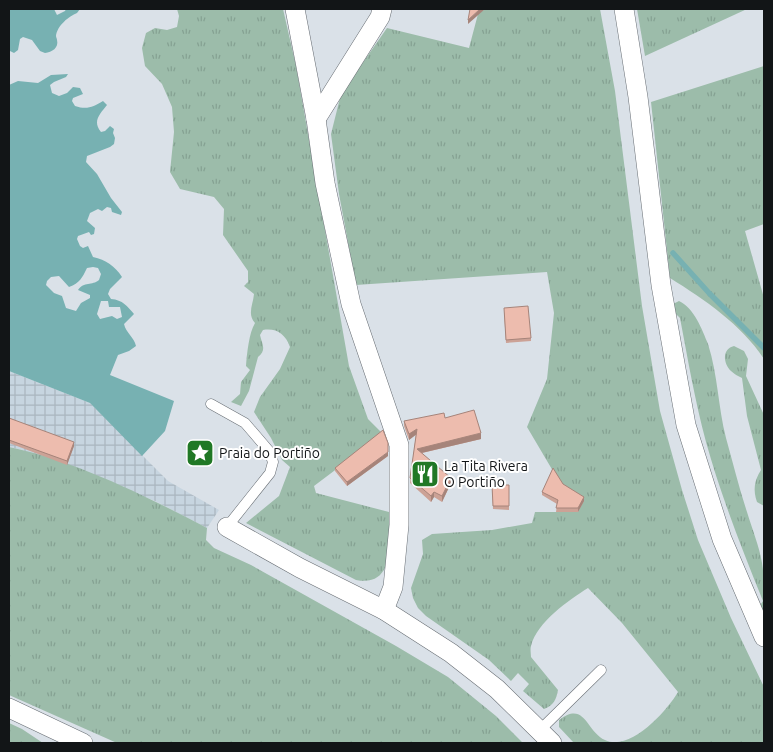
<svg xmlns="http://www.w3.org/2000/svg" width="773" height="752" viewBox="0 0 773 752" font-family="Ubuntu,sans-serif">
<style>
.industrial{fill:url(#industrial-grid)}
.grass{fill:url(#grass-tufts)}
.water{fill:#77b1b2;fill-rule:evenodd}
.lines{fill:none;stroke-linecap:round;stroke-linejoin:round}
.stream{stroke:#77b1b2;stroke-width:5.5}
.lane-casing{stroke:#686e74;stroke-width:11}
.street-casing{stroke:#686e74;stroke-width:20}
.lane{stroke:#fff;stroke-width:10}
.street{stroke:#fff;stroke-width:19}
.wall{fill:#cca296}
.shaded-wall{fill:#a6847a}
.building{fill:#edbcae;stroke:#a6847a}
.labels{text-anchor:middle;stroke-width:4;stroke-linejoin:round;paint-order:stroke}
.poi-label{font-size:14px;fill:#121517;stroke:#fff;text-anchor:start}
</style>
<defs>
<pattern id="industrial-grid" width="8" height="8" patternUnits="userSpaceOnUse" patternTransform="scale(1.25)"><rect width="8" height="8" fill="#c7d5e0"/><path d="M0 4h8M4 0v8" fill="none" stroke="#aab6bf"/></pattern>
<pattern id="grass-tufts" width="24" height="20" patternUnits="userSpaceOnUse" patternTransform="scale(1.25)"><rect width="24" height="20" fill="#9cbcaa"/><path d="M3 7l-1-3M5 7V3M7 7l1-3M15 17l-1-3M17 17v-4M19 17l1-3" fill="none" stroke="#85a192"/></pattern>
</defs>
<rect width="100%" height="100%" fill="#dae1e8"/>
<path class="industrial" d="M9,371L90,403L168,481L219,510L207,528L155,501L22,450L9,447Z"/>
<g class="grass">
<path d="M177,9H283L296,66L349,366L368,419L383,434L314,486L316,493L389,512C389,538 397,588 356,580L246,523L279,496L290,467L282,460L271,438L254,412L260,397L280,369L290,347C285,334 277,328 263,330L260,335C262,344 267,350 258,357L249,391L241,406L231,402L240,394L241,382L250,370L246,366C247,353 249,333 255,323C247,314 253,305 254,294L244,286L248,282V271L223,235L224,209L214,197L180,189L170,172L174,132L172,107L162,84L145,66L142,48L146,33L155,28L167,30L177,27L179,16Z"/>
<path d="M485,9H600L615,91L642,306L660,411L682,490L698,540L731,618L764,687V743H574L559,727V720C585,700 586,731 605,740C630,752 667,711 678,692L622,623L588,588C569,600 537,622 531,646C530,649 531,654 531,657L558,690C556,700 554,705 544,709L523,691L529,684L518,673L511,681L489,660L426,616L418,608L413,598L411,588L423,554L422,540L432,534L492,530L532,523L535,512H578L583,501L563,488L527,427L547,379L554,313L547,272L356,285L339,194L331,134L341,94L387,28L469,48L478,14Z"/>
<path d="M637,9H747L645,56Z"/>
<path d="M764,66V224L745,231L764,298V359C741,324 705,300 670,278L651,102Z"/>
<path d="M679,301C694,308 702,329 708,344C718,375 718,407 726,438C733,463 739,488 747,512C752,529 759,545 762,563C765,581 764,598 764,616L759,607L763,601C742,549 721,496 706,442C695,401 688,360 680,318L674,312L673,304Z"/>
<path d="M734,346L744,351L748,359L746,376L764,415V506L757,502C753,490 754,481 761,470L747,416L742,378C738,376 734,374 731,371C723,363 722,349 734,346Z"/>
<path d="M9,447C74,460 148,497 207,528L206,540L214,548L251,565L396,646L448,677L496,716L523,743H117L9,695Z"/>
<path d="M9,723L22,729L43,743H9Z"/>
</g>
<g class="water">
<path d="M9,9H54L57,15L65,11L66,9H80L77,13C69,16 57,26 56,36C56,37 57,39 57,40C59,48 52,52 45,53L40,51L32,40L23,37L20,39L18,50L14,53L10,51L9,47Z"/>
<path d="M68,74L66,77L54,82L50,85L52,93L59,96L67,93L73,87L80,88L83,94L73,98L72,101L75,106C87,110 93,107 103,101L107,105C100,114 92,121 101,132L105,131L110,126L114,129L113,133L115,138L114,144L110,147L87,156L86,162L97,174L111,198L122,212L121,215L112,212L111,208L107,207L102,211L98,209L90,213L87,221L95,228L94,234L91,235L89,232L78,236L77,239L80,246L83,248L88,246L93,257C106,260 115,266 122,277L110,289L108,294L111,299C123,300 127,306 134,314L124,324C126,333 134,337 136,346L129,351L118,355L110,375L174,401L165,431L142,456L90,403L9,371V85L18,81L38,83L51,75ZM93,267L98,268L101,274L99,280C92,286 84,281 78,290L90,295V298L81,303L76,311L66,308L62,296L54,293L46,285L47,281L51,277L59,276L69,287C80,283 82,278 87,268ZM101,301H108L109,307H120L122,317L117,319L112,316L100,319L97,314Z"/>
</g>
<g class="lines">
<path class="stream" d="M673,253L709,293L764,348"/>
<defs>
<g id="lane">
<path d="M211,404L245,423L269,451L273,462L270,473L227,527"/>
<path d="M540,730L601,670"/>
</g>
<g id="street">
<path d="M295,9L316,119L325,183L351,304L399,445V525L393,587L384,610"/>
<path d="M624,9L638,97L661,285L686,425L722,539L764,637"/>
<path d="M316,119L380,17L382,9"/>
<path d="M227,527L300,568L384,610L451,653L497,689L552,743"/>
<path d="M9,708L83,743"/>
</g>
</defs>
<use href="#lane" class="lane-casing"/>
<use href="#street" class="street-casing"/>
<use href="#lane" class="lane"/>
<use href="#street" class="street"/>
</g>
<g class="wall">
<path d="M504,312L531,338V341L506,343Z"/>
<path d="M9,418L74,446L67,465L9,443Z"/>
<path d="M445,418L481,439L422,453L451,483L442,502L434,497L431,502L410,483L416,434L409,440L404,426V421Z"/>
<path d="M388,456L347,486L335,471V468Z"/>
<path d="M563,484L584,501L578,512H556L557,504L542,495V492Z"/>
<path d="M492,485H509V510L493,509Z"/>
</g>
<g class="shaded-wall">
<path d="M480,9H485L468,24V20Z"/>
<path d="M417,429V434L409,440V434Z"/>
<path d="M481,433V439L417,454V449Z"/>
<path d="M74,442V446L67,465V461Z"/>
<path d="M388,452V456L347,486V482Z"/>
<path d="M451,478V483L442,502V496Z"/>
<path d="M434,492V497L431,502V496Z"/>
<path d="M584,497V501L578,512V508Z"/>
</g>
<g class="building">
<path d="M470,9H480L468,20Z"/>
<path d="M528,306L531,338L506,340L504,308Z"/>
<path d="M474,410L481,433L417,449L451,478L442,496L434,492L431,496L410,478L417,429L409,434L404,421L444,413L445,418Z"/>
<path d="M9,418L74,442L67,461L9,440Z"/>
<path d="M383,430L388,443V452L347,482L335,468Z"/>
<path d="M553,468L563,484L584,497L578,508H556L558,500L542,492Z"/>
<path d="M492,485H509V506H493Z"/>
</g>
<defs>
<symbol id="sight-square" viewBox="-11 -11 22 22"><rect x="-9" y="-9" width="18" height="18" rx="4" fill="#207825" stroke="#fff"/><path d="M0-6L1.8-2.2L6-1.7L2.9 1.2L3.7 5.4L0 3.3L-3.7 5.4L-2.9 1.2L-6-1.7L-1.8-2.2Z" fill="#fff"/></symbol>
<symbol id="restaurant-square" viewBox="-11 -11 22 22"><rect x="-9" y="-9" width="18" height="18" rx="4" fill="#207825" stroke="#fff"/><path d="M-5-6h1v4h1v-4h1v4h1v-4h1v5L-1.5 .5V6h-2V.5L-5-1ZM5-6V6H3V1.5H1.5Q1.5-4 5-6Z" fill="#fff"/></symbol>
</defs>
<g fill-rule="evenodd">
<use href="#sight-square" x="184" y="437" width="32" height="32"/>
<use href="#restaurant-square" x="409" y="458" width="32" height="32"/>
</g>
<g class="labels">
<g class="poi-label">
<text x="219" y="458">Praia do Portiño</text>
<text x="444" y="471">La Tita Rivera<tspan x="444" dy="16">O Portiño</tspan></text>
</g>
</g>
<rect width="773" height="752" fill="none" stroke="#121517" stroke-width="20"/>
</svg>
